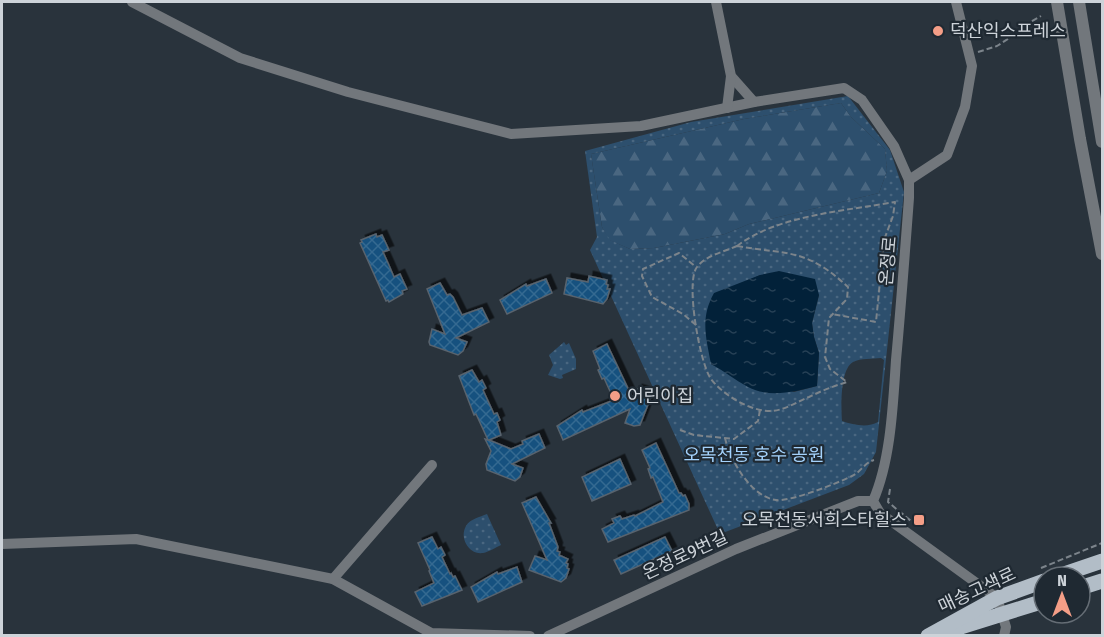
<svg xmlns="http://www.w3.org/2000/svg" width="1104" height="637" viewBox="0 0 1104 637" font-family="'Fira Sans Condensed','Noto Sans KR',sans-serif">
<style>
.forest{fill:url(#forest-firs)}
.park{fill:url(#park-dots);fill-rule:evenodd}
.water{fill:url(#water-ripples)}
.building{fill:url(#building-cross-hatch);stroke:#58636e;stroke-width:1.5;filter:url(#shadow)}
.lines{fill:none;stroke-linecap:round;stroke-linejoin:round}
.path{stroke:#7c848b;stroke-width:2;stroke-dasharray:6 3;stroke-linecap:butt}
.minor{stroke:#72777c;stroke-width:10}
.tertiary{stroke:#72777c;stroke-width:12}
.primary{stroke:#b2bdc7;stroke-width:15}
.poi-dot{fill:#f49e87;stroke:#1f2932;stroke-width:2}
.labels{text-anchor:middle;stroke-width:4.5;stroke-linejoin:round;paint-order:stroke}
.poi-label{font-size:18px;fill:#cdd3d9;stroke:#1f2932;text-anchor:start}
.street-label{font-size:18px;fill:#cdd3d9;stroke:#1f2932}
.park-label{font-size:18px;fill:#a4d2fc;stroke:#1f2932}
</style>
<defs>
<pattern id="forest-firs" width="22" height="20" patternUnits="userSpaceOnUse" patternTransform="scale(1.5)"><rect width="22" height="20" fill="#2d4f6d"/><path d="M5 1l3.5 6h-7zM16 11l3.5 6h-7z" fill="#4a6781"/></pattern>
<pattern id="park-dots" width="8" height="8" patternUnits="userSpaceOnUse" patternTransform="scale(1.5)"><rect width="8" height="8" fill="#2d4f6d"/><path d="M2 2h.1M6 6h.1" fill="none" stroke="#4a6781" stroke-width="1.8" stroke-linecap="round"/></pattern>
<pattern id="water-ripples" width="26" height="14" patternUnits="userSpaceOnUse" patternTransform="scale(1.5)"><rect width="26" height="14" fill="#022139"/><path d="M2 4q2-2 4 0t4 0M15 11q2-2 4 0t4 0" fill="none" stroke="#264055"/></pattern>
<pattern id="building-cross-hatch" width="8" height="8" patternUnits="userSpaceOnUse" patternTransform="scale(1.5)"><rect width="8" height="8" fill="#14517f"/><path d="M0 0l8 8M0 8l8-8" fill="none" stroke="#356991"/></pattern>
<filter id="shadow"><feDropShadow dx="4.5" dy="-4.5" stdDeviation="0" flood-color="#0009"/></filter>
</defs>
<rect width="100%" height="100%" fill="#29333c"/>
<path class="forest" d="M841,103L851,117L885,149L887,171L879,193L749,224L725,234L654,248L630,249L609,240L602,227L591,154L744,119Z"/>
<g class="park">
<path d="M848,96L890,150L904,192L876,452L864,474L849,485L720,534L590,250L597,237L585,151L691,122ZM841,103L851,117L885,149L887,171L879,193L749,224L725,234L654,248L630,249L610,240L602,227L591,154L744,119ZM760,275L819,295L812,323L814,337L819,353L817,386L794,392L725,371L711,364L741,284ZM881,358L884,360L878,422C868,428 853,425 842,421C841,407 840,369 853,362C861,358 872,359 881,358Z"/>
<path d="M564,342L566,345L569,343L576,359V369L562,375L563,378L560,379L548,375L553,365L549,355Z"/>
<path d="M487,514L501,545C496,547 489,552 483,553C469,555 459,538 466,526C470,519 480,517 487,514Z"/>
</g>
<path class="water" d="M779,271L815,279L819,295L812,323L814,337L819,353L817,386C795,392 768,398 748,387C735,380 724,371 711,364C706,337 700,318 714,293L760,275Z"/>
<g class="building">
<path d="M376,234L377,237L382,235L389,250L383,252L388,263L394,277L400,274L407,289L402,291L403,294L389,302L388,300L386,301L360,243L362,242L361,240Z"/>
<path d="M589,276L607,280L606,284L608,285L607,289H610L607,299L603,304L564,294L567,278L588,282Z"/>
<path d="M546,279L552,293L507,314L500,300L526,284L527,286Z"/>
<path d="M440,283L447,295L450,294L453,297L462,315L482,308L489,322L456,338L467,342L463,351L458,355L430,345L429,342L432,329L445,334L427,289Z"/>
<path d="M607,344L634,401L638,389L647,392L651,397L640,425L634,426L625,423L630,409L563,440L557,426L582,410L583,412L614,400L604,378L602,379L598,370L600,369L593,351Z"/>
<path d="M472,370L479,382L482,380L486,388L483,390L494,414L497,413L500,420L497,422L501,435L489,440L511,449L523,444L522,441L539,434L545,448L512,464L523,468L520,477L515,481L487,470L486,464L491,451L485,439L488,440L476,414L474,415L459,376Z"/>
<path d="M656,443L679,493H681L683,496L685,495L689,504V510L608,542L602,529L614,523L612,519L620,516L622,519L634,515L635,516L663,502L653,477L651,478L648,469L650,468L642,450Z"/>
<path d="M620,459L631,484L592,501L582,477Z"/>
<path d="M536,497L551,523H549L558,547L557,551L560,552L559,555L568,559L566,563L568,564L567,568L569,569L566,578L561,582L529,570L535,556L547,560L522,503Z"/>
<path d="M432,537L438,549L441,547L445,555L442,557L450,574L451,573L453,577L455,576L462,590L422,606L415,592L434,583L429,571L430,570L418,543Z"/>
<path d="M665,537L672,551L621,574L614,560Z"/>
<path d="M517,567L522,582L478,602L471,587L497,572L498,574Z"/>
</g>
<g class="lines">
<g class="path">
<path d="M978,52L997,46L1011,37L1025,25L1041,16"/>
<path d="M737,246C789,255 806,248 848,287L847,299L829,318L825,357L830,369L847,382C834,386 821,391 809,397C796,402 784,411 770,411C750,411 723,395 711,379C700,364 685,282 697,267C706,255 724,252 737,246Z"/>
<path d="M737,246C778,215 845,211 895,202L893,216L884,240L876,322L832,314"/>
<path d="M696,325L683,314L652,297L642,276L643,269L679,253L696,267"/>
<path d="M680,430L694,435L734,439L758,421L760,410"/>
<path d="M725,438C730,460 751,497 776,500C790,502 838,483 852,476C861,472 864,463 874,460"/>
<path d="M890,489L888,502L911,521"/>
<path d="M1041,568L1102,543"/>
</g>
<g class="minor">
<path d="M132,2L240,58L348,92L511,134L641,126L754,102L844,88L862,100L894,146L909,180V198C905,252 901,306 896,360C893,404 891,460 873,501L880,513L997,598L1006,627L1004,636"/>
<path d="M716,2L731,76L754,102"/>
<path d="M727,108L731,76"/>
<path d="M909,180L947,155L965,107L972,66L956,2"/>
<path d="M2,544L136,539L333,579L431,633L530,636"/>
<path d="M333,579L432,465"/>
<path d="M548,636L736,549L858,501H873"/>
</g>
<g class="tertiary">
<path d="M1057,2L1080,139L1102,254"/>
<path d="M1079,2L1102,142"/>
</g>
<g class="primary">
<path d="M1055,577L1102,561"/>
<path d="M1080,588L1102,581"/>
<path d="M948,631L1044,601"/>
<path d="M928,636L997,598L1044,581"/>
</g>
</g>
<g class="poi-dot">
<circle cx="938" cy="31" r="6"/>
<circle cx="615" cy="396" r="6"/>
<rect x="913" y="514" width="12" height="12" rx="3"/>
</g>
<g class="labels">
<g class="poi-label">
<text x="950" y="37">덕산익스프레스</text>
<text x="627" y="402">어린이집</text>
<text x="907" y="526" text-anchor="end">오목천동서희스타힐스</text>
</g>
<g class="street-label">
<text transform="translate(888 261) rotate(-85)" y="6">온정로</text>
<text transform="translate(685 555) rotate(-25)" y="6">온정로9번길</text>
<text transform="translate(977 590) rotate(-25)" y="6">매송고색로</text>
</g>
<g class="park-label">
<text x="754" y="461">오목천동 호수 공원</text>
</g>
</g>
<rect width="1104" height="637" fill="none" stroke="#cdd3d9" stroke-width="6"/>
<g transform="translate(1062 595)"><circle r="28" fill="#1f2932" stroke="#656d75" stroke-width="1.5"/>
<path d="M0-4.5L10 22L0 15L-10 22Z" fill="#f49e87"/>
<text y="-9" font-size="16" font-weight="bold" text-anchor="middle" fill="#cdd3d9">N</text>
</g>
</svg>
